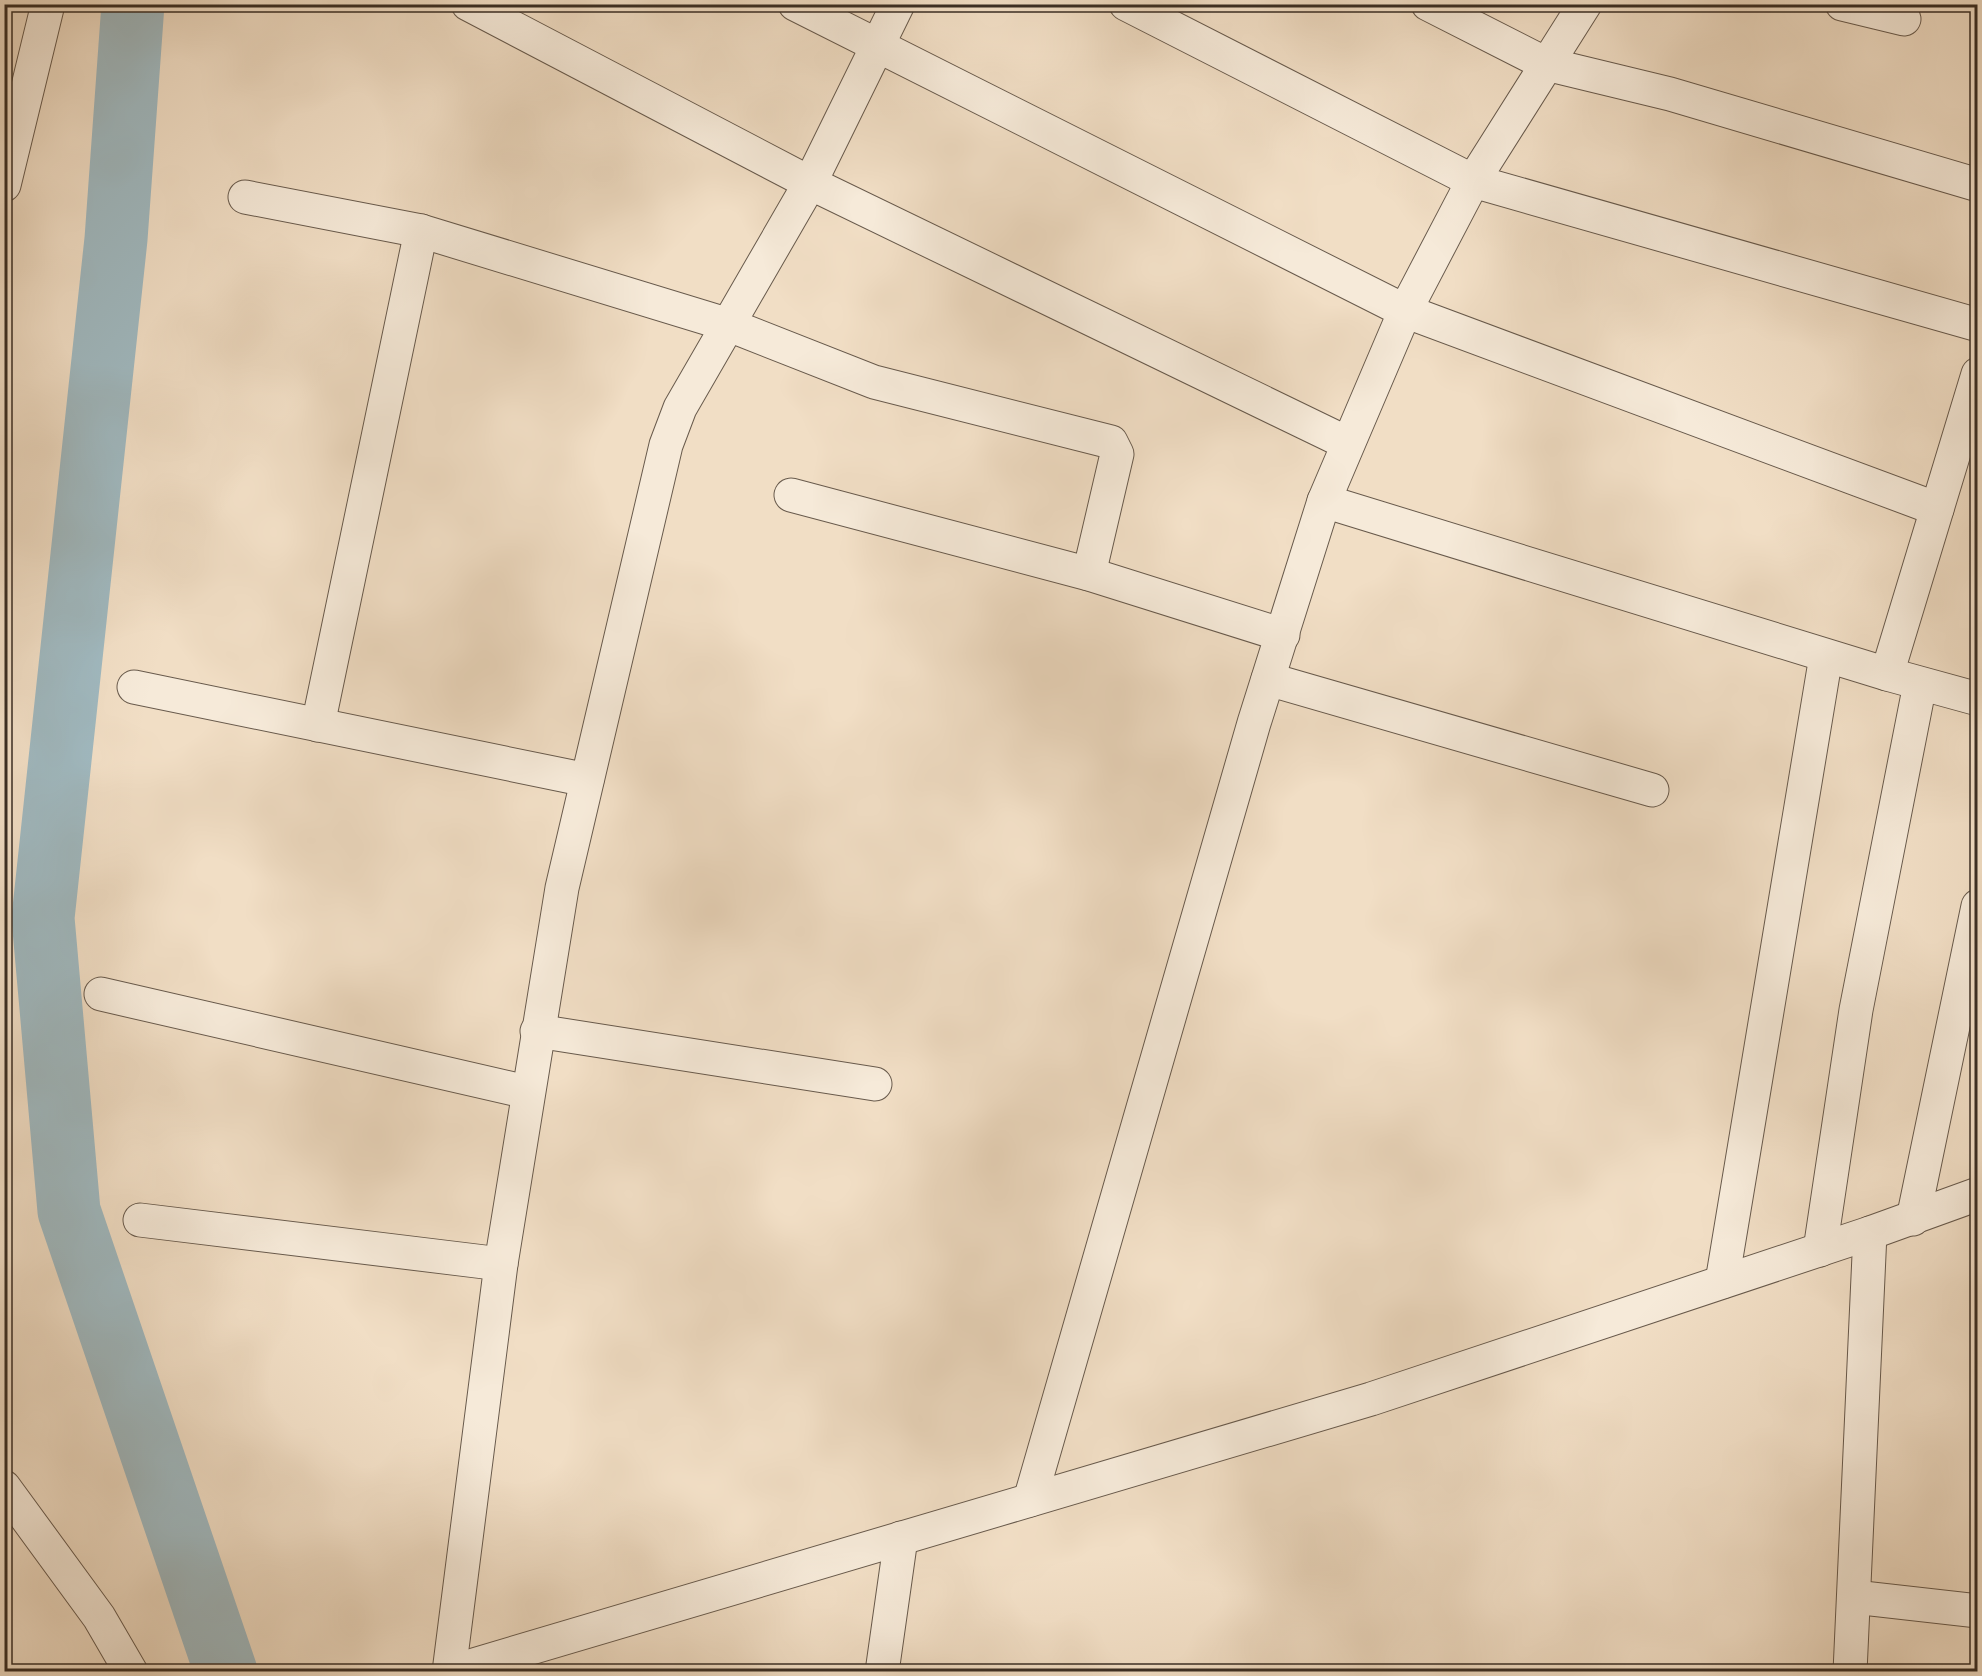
<svg xmlns="http://www.w3.org/2000/svg" width="1982" height="1676" viewBox="0 0 1982 1676" font-family="Cardo,serif">
<style>
.lines{fill:none;stroke-linecap:round;stroke-linejoin:round}
.river{stroke:#a0b9c0;stroke-width:63}
.minor-casing{stroke:#685a4c;stroke-width:35}
.tertiary-casing{stroke:#685a4c;stroke-width:35}
.minor{stroke:#f6ead9;stroke-width:33}
.tertiary{stroke:#f6ead9;stroke-width:33}
</style>
<rect width="100%" height="100%" fill="#f1dec5"/>
<filter id="stains"><feTurbulence type="fractalNoise" baseFrequency=".00333" numOctaves="4"/><feColorMatrix values="0 0 0 0 .2 0 0 0 0 .09 0 0 0 0 .02 0 0 0 .5 -.17"/></filter>
<radialGradient id="worn" r=".72"><stop offset=".6" stop-color="#630" stop-opacity="0"/><stop offset="1" stop-color="#630" stop-opacity=".3"/></radialGradient>
<g class="lines">
<path class="river" d="M133,4L116,239L43,918L69,1211L226,1672"/>
<defs>
<g id="minor">
<path d="M468,4L810,183L1347,443"/>
<path d="M795,4L1405,311L1937,509"/>
<path d="M1126,4L1473,181L1978,325"/>
<path d="M1428,4L1546,64L1670,94L1978,185"/>
<path d="M1842,4L1904,19"/>
<path d="M4,185L48,4"/>
<path d="M245,197L421,231L729,325L874,382L1111,442L1117,454L1089,574"/>
<path d="M791,495L1089,574L1283,635"/>
<path d="M1324,501L1887,674L1978,699"/>
<path d="M1887,674L1978,374"/>
<path d="M1268,679L1652,790"/>
<path d="M134,687L587,780"/>
<path d="M318,725L421,231"/>
<path d="M101,994L527,1092"/>
<path d="M537,1031L875,1084"/>
<path d="M1913,1219L1978,906"/>
<path d="M140,1220L501,1264"/>
<path d="M1820,1250L1856,1010L1920,684"/>
<path d="M1722,1282L1826,656"/>
<path d="M4,1487L99,1617L131,1672"/>
<path d="M1030,1500L1254,723L1324,501L1405,311L1473,181L1585,4"/>
<path d="M1854,1597L1978,1611"/>
<path d="M449,1672L501,1264L562,888L666,445L680,408L810,183L898,4"/>
<path d="M882,1672L901,1538"/>
<path d="M1850,1672L1870,1233"/>
</g>
<path id="tertiary" d="M450,1672L1371,1399L1870,1233L1978,1194"/>
</defs>
<use href="#minor" class="minor-casing"/>
<use href="#tertiary" class="tertiary-casing"/>
<use href="#minor" class="minor"/>
<use href="#tertiary" class="tertiary"/>
</g>
<rect width="1982" height="1676" fill="none" stroke="#f1dec5" stroke-width="24"/>
<rect x="6" y="6" width="1970" height="1664" fill="none" stroke="#3a2e24" stroke-width="3"/>
<rect x="12" y="12" width="1958" height="1652" fill="none" stroke="#3a2e24" stroke-width="1.5"/>
<rect width="100%" height="100%" filter="url(#stains)"/>
<rect width="100%" height="100%" fill="url(#worn)"/>
</svg>
